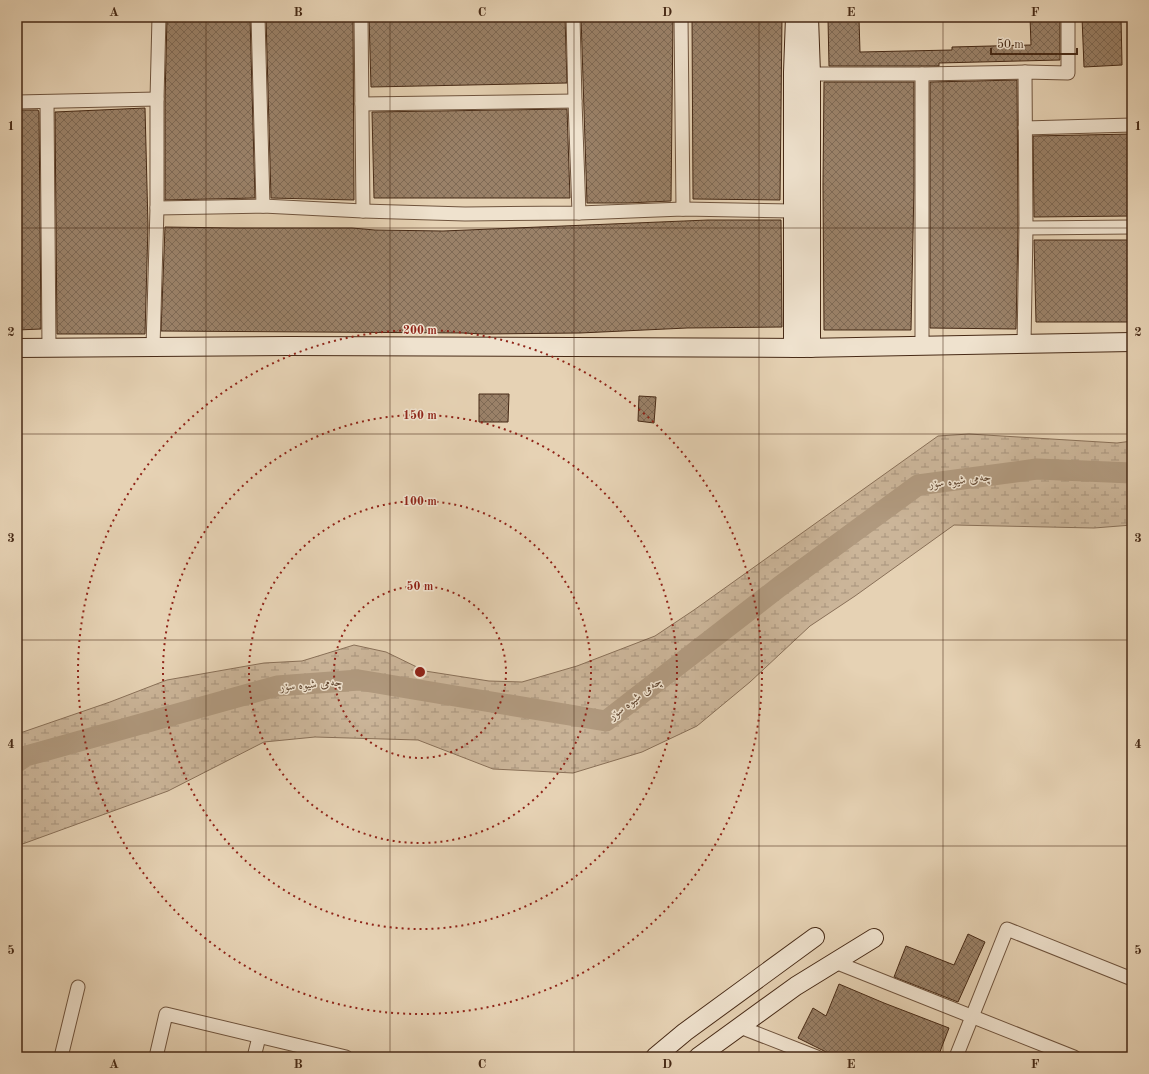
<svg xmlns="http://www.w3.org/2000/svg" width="1149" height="1074" viewBox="0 0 1149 1074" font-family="'Old Standard TT',Amiri,serif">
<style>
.wetland{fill:url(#wetland-marsh);stroke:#897058}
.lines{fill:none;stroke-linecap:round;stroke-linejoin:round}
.river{stroke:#b0997e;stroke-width:21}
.building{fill:url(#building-cross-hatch);stroke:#472a16}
.street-casing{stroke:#6f543e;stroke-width:15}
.secondary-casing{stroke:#472a16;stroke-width:20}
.street{stroke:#efe2ce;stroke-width:13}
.secondary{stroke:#efe2ce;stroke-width:18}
.grid{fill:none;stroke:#472a16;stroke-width:1;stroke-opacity:0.55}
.ring{fill:none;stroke:#8f2418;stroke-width:2;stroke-dasharray:2 4}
.labels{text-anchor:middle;stroke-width:3;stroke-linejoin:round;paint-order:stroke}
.water-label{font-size:12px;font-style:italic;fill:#614630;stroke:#efe2ce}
.centre{fill:#8f2418;stroke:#efe2ce;stroke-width:2}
.ring-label{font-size:12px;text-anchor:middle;font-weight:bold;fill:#8f2418;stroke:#efe2ce;stroke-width:3;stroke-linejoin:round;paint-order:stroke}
.neatline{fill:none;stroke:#472a16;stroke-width:1.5}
.grid-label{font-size:13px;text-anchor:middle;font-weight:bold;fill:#472a16}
</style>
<defs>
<pattern id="wetland-marsh" width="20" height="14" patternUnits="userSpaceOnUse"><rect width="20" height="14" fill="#cbb599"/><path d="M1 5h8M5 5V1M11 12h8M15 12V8" fill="none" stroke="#a7937c"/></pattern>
<pattern id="building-cross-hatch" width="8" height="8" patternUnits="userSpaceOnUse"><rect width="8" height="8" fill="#9a8168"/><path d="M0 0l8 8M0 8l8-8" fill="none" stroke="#7f6a55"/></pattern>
</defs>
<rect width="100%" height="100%" fill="#e6d2b4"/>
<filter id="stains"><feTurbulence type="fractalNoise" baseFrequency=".005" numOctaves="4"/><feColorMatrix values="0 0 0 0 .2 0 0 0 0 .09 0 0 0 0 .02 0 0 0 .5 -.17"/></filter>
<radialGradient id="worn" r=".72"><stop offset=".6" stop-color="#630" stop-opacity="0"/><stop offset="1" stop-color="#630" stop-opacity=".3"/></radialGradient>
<path class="wetland" d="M969,434L1117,443L1132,441V525L1094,528L954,525L855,596L810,626L750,682L697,726L642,752L573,773L493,769L418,740L315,737L264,742L168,791L17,846V733L23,732L110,702L167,680L264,663L302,661L354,645L386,652L425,671L489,681L522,682L577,666L655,636L694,610L938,436Z"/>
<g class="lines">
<path class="river" d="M17,762L26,756L277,686L359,680L606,721L779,587L918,485L1037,469L1132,473"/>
</g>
<g class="building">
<path d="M167,17H250L255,198L165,200V99Z"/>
<path d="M266,17H353L354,200L271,198Z"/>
<path d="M369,17H565L567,83L371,87Z"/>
<path d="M581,17H673L671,201L627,203H587Z"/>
<path d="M692,17H782L780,200L693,199Z"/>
<path d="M1030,17H1060V60L939,63V66H829L828,19H859L860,52L952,50V47L1031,45Z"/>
<path d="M1082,17H1121L1122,65L1084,67Z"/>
<path d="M1017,80L1018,228L1016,329L930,328V82Z"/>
<path d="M824,82H914V187L911,330H824L823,185Z"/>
<path d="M145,108L148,226L145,334H57L55,112Z"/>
<path d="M567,109L570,198H374L372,112Z"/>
<path d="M17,110H38L39,112L41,329L17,330Z"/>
<path d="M1132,134V216L1034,217L1033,136Z"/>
<path d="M708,220H781L782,327L687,328L580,333L484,334L463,333L161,331L165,227L235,228H352L375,230L443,231Z"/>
<path d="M1034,240H1132V322H1036Z"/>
<path d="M479,394H509L508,422H479Z"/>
<path d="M639,396L656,397L654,423L638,421Z"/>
<path d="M968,934L985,942L958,1002L894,977L906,946L954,965Z"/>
<path d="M839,984L884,1003L949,1028L938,1057H836L798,1038L813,1008L826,1016Z"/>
</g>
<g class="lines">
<defs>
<g id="street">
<path d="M258,17L263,206"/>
<path d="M361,17L363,211"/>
<path d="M573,17L575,101L579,213"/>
<path d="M681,17L683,209"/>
<path d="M811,74H922L1025,72L1068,73V17"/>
<path d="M922,74V346"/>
<path d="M17,102L157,99"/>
<path d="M47,102L49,348"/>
<path d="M362,104L575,101"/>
<path d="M1025,128L1132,125"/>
<path d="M157,208L263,206L363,211L465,214L579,213L683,209L793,211"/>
<path d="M1026,228L1132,227"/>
<path d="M1024,344L1026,228L1025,72"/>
<path d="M153,347L157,208V99L159,17"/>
<path d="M835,962L1074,1057"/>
<path d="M740,1027L817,1057"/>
<path d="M61,1057L78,987"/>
<path d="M156,1057L166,1014L346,1057"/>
<path d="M254,1057L259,1037"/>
<path d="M956,1057L1007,929L1132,979"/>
</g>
<g id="secondary">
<path d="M809,17L811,74V348"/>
<path d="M17,348L288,346L803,348L1132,342"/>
<path d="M793,348V72L795,17"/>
<path d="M655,1057L685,1032L815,937"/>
<path d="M698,1057L796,986L874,938"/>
</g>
</defs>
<use href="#street" class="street-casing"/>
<use href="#secondary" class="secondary-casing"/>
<use href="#street" class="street"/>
<use href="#secondary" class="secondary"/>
</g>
<path class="grid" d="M206,17V1057M390,17V1057M574,17V1057M759,17V1057M943,17V1057M17,228H1132M17,434H1132M17,640H1132M17,846H1132"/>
<g class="ring">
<circle cx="420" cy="672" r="86"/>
<circle cx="420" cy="672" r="171"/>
<circle cx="420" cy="672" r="257"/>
<circle cx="420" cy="672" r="342"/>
</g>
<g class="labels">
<g class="water-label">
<text transform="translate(960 480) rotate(-7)" y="4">چەمی شیوە سۆر</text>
<text transform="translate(311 684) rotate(-5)" y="4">چەمی شیوە سۆر</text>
<text transform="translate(635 698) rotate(-37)" y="4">چەمی شیوە سۆر</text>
</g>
</g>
<circle cx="420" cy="672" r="6" class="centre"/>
<g class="ring-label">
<text x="420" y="334">200 m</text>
<text x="420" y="419">150 m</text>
<text x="420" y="505">100 m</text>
<text x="420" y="590">50 m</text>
</g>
<rect width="1149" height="1074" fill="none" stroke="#e6d2b4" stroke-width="44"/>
<path d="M991 48v6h86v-6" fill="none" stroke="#472a16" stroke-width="2"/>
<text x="997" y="48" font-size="12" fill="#472a16" stroke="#efe2ce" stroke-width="3" paint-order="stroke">50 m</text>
<rect x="22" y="22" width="1105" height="1030" class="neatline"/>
<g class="grid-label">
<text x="114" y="16">A</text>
<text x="298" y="16">B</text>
<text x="482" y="16">C</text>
<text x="667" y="16">D</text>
<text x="851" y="16">E</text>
<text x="1035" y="16">F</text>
<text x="11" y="130">1</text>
<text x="1138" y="130">1</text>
<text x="11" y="336">2</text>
<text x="1138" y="336">2</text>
<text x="11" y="542">3</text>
<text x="1138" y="542">3</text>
<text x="11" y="748">4</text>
<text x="1138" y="748">4</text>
<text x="11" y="954">5</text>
<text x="1138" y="954">5</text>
<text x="114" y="1068">A</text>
<text x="298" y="1068">B</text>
<text x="482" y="1068">C</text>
<text x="667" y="1068">D</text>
<text x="851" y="1068">E</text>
<text x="1035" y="1068">F</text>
</g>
<rect width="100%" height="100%" filter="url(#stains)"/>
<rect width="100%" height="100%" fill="url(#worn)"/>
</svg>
